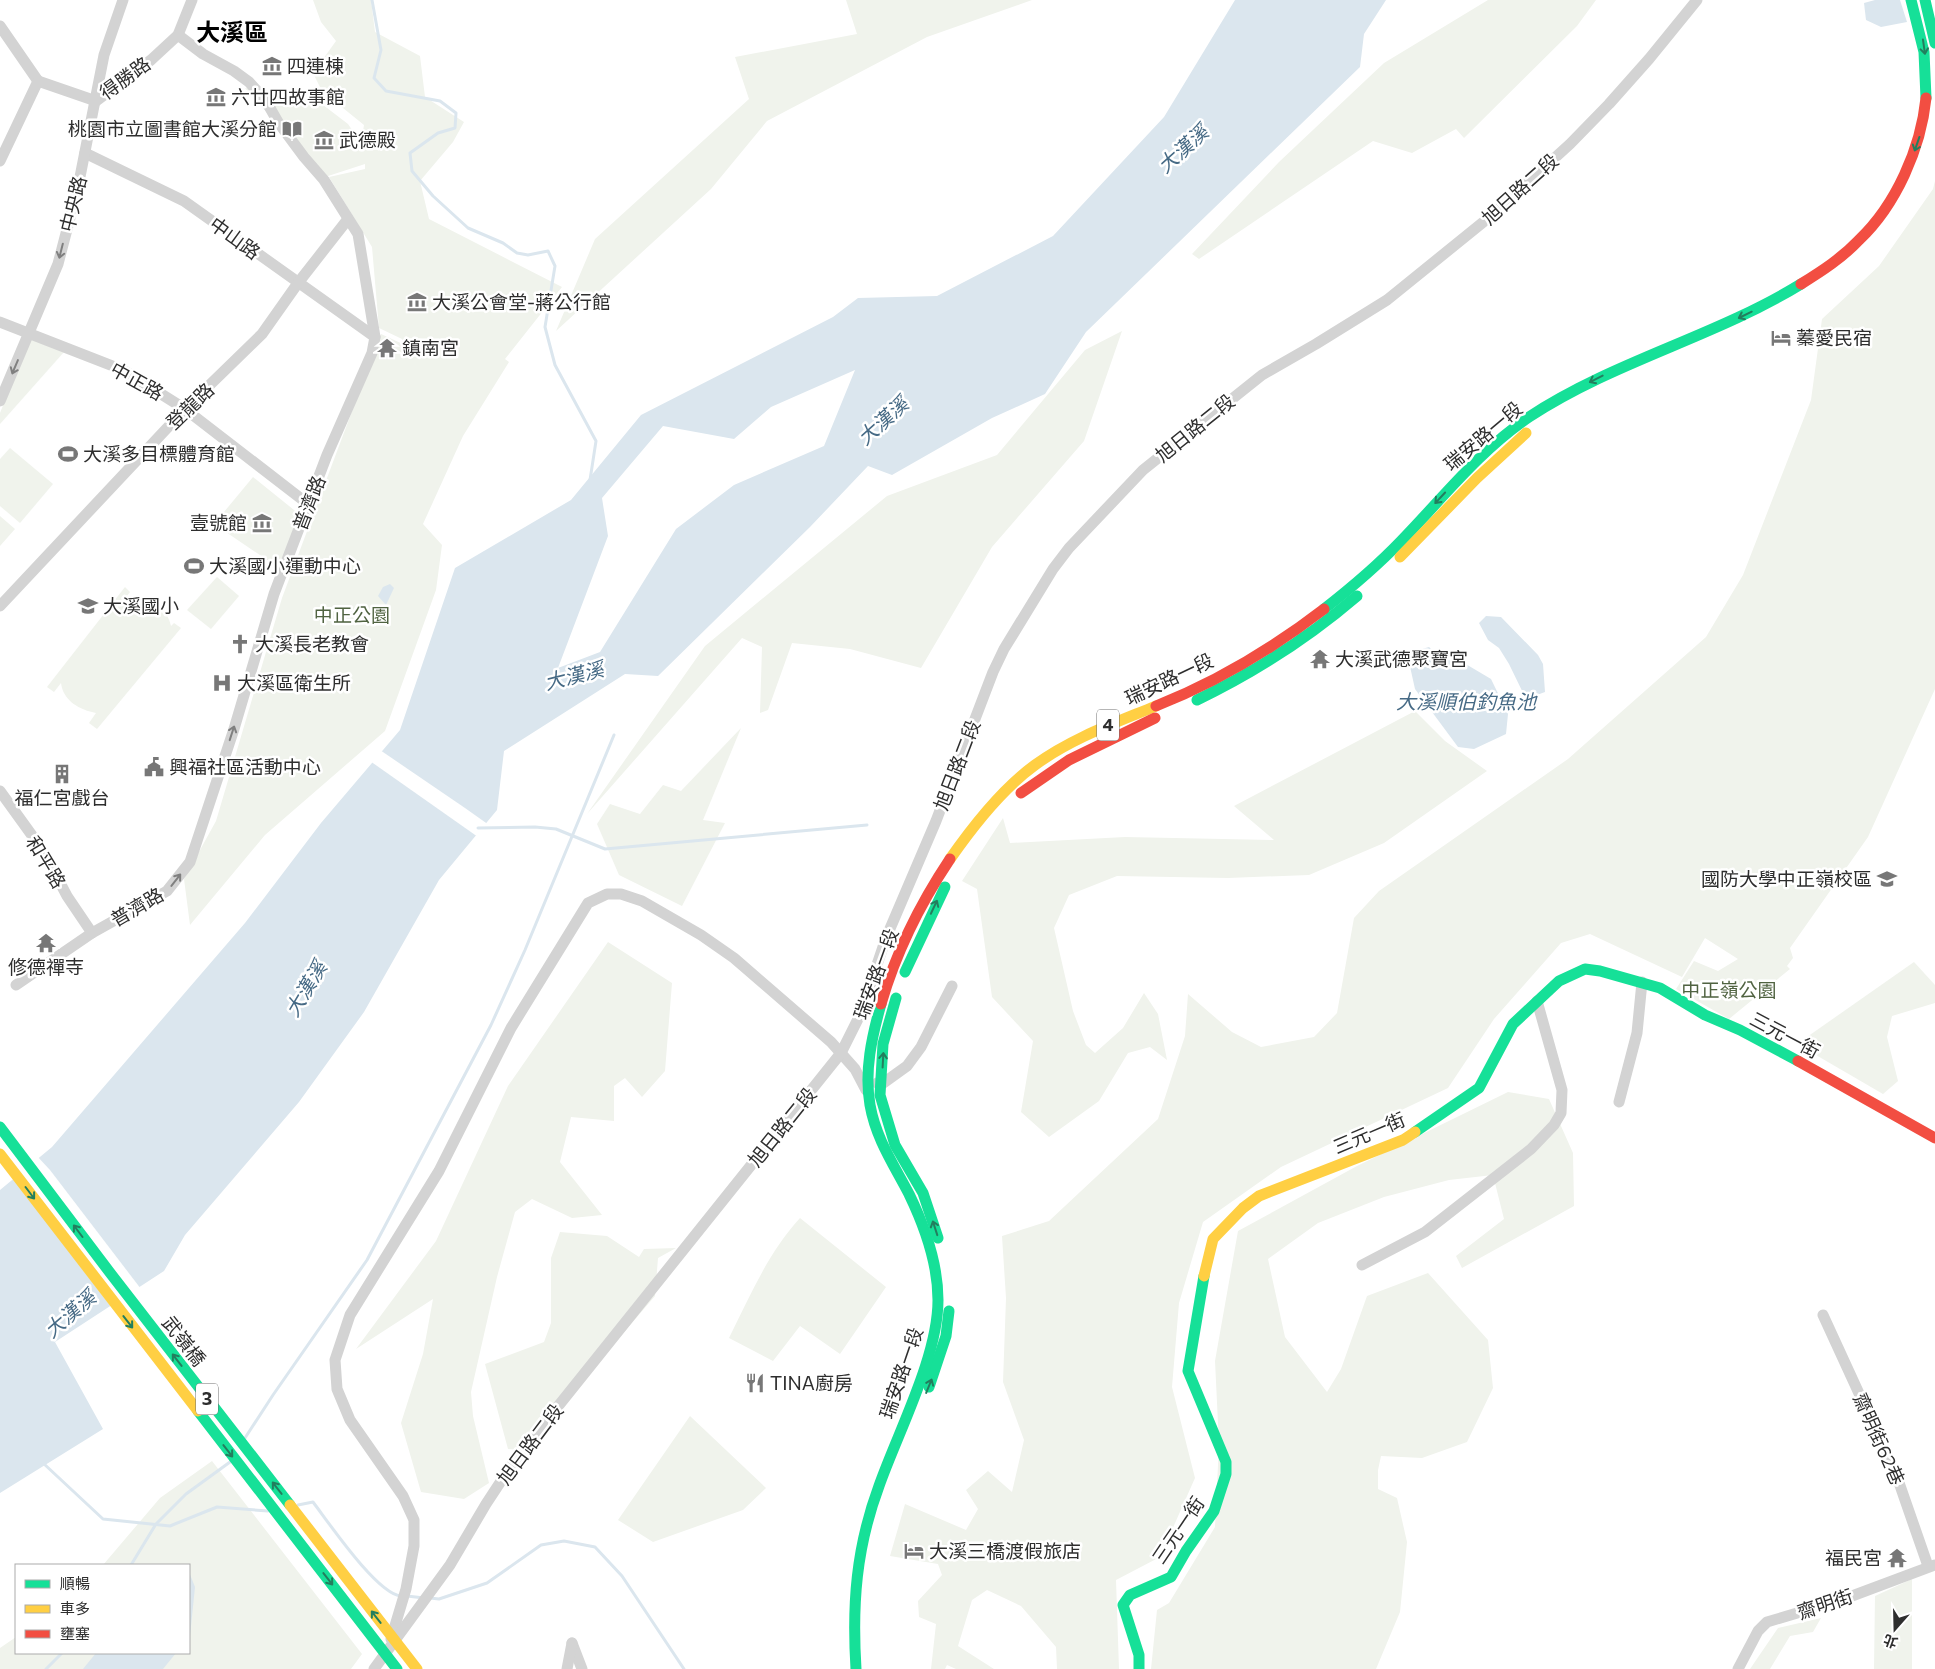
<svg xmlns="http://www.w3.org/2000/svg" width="1935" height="1669" viewBox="0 0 1935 1669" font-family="Commissioner,'Noto Sans TC',sans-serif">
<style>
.green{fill:#f0f3ec}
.water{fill:#dbe6ee;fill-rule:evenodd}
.pier{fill:#fff}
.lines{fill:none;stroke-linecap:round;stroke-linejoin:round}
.stream{stroke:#dbe6ee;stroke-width:3}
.street{stroke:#d3d3d3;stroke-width:11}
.fast{stroke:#16e098;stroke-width:11}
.slow{stroke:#ffcf43;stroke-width:11}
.jam{stroke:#f24e42;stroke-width:11}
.fast-bridge{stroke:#16e098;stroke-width:11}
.slow-bridge{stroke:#ffcf43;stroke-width:11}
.oneway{stroke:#237e5e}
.oneway2{stroke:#808080}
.labels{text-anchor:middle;stroke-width:5;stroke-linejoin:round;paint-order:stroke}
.shield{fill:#fff;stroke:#6d6d6d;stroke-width:1}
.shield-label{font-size:18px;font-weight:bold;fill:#2e2e2e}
.poi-label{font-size:19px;fill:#2e2e2e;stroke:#fff;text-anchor:start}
.street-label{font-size:19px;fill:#2e2e2e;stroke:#fff}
.park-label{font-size:19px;fill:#506341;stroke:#fff}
.water-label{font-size:20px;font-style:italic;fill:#466a85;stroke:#fff}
.district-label{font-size:24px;font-weight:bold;fill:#000;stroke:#fff}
</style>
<rect width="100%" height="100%" fill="#fff"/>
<g class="green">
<path d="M313,0H371L375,32L420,56L425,97L464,122L453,142L420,181L429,219L562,287L505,359L509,362L463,436L423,524L442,545L436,590L385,731L265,835L190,925L184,879L216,821L282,598L381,334L405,345L402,339L379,328L372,247L329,177L365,169V164L325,177L245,88L314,98L348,124L361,143L364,125L322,91L313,73L336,41L321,22Z"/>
<path d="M846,0H1032L927,37L767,121L711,189L556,331L595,239L749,99L735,57L857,34Z"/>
<path d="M1488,0H1596L1577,26L1464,138L1456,129L1412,153L1373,141L1199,259L1192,254L1279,162L1384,63Z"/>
<path d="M1935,181V689L1868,837L1790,948L1793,958L1787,966L1790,969L1729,1019L1676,989L1694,961L1718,971L1738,959L1705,938L1682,977L1590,934L1561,943L1494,1019L1448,1088L1281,1167L1203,1222L1179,1303L1172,1387L1195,1478L1160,1557L1116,1580L1119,1669H1057L1056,1647L1021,1606L987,1590L972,1600L958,1646L994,1669H956L947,1665L945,1669H931L936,1624L919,1617L918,1601L942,1575L938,1564L890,1556L905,1504L966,1530L978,1509L966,1490L988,1471L1012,1492L1024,1440L1003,1382L1006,1298L1002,1236L1049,1221L1158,1119L1185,1036L1188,994L1232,1032L1261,1047L1314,1037L1337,1013L1354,918L1379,891L1568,759L1706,637L1743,575L1811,400L1822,319L1879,266L1933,189Z"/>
<path d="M1122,331L1084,441L992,547L921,668L850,649L792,643L768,710L760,713L762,647L742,638L587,814L705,646L887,496L997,455L1085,350Z"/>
<path d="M31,335L64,352L0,424V413Z"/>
<path d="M10,448L53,484L20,523L0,506V459Z"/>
<path d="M253,477L299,514L279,568L214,524Z"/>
<path d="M0,516L15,529L0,546Z"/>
<path d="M217,577L239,596L211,629L187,610Z"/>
<path d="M125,587L130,592L124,600C144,593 167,605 171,626L174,623L181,628L97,729L89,723L96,713C80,710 63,701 61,683L54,692L47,687Z"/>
<path d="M1415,711L1445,741L1487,771L1384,843L1309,875L1228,878L1117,876L1069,895L1054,928L1073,1011L1086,1045L1095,1053L1123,1028L1144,993L1158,1014L1167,1060L1150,1047L1128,1053L1099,1101L1049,1137L1021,1112L1033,1041L992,997L977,889L962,881L1003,818L1010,843L1125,837L1274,840L1234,806Z"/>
<path d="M741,728L703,820L725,823L682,906L619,875L597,824L610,804L640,814L663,785L681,791Z"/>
<path d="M608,942L672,983L665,1071L642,1097L625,1078L614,1086V1121L571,1117L560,1162L602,1215L572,1218L532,1199L515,1212L497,1277L471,1392L473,1416L489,1483L464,1499L421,1492L401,1423L423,1354L433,1299L356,1349L436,1241L508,1086Z"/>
<path d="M1914,962L1935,985V1003L1892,1016L1887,1037L1898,1081L1883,1094L1797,1044Z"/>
<path d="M1508,1092L1549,1099L1573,1153L1574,1206L1462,1268L1456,1256L1504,1219L1493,1175L1449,1180L1384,1197L1318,1223L1268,1259L1285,1337L1327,1392L1341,1369L1367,1296L1428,1273L1488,1340L1493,1388L1467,1442L1422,1458L1381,1456L1378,1470V1489L1397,1498L1407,1542L1400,1612L1376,1669H1151L1157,1610L1169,1603L1215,1527L1219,1444L1215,1361L1238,1231L1357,1166Z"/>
<path d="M800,1218L886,1287L840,1354L800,1326L773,1361L729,1338C750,1296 768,1253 800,1218Z"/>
<path d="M560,1232L607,1236L639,1257L644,1249L676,1248L658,1258L655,1296L583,1380L532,1451L508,1449L485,1364L544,1342L551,1323V1258Z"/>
<path d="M690,1416L766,1488L743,1510L653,1542L618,1520Z"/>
<path d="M212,1461L362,1654L351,1669H0V1648L16,1637V1653H189V1565H103L160,1498Z"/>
<path d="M1912,1579V1669H1874L1875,1596Z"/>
<path d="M1821,1618L1813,1632L1790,1636L1770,1669H1750L1778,1628Z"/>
</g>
<g class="water">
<path d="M1235,0H1386L1364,34L1360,67L1086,332L1045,394L992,418L892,475L868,466L810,527L658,676L625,674L504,751L497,810L439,880L364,1012L299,1102L185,1235L164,1271L55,1342L103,1429L0,1493V1190L52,1147L245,923L321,823L400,730L455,568L571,500L641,415L833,317L858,298L937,296L1053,236L1164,117ZM855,370L824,446L734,485L676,529L600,652L558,668L608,536L602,498L663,426L734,439L771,407Z"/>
<path d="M1875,0H1900L1907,22L1881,27L1866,20L1864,3Z"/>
<path d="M390,584L394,588L386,605L378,596L383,587Z"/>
<path d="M1486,616L1501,617L1538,655L1543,664L1545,692L1526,699L1509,664L1499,648L1488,640L1479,623Z"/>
<path d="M1429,647L1442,659L1464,663L1491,679L1508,714L1506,734L1474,749L1458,747L1415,689L1409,662L1415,651Z"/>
<path d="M189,1572L195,1587L190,1636L189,1638Z"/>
<path d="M96,1653H176L163,1669H83Z"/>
</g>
<g class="pier">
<path d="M380,750L465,808L489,825L478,837L370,761Z"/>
<path d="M37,1156L50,1170L141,1289L112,1308L12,1177Z"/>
</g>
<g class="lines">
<g class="stream">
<path d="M372,0L381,50L374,78L386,91L440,101L456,113L455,128L438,133L410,153L412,171L433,196L468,228L503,243L517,253L528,255L548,251L555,266L545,327L555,365L596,441L590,480"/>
<path d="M478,828L535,827L556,829L605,849L867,825"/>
<path d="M245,1438L273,1395L367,1260L491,1025L525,950L614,735"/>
<path d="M43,1463L103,1519L170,1526L217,1507L268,1511"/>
<path d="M298,1505L313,1502C329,1523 377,1594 401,1596"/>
<path d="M131,1565L156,1524L186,1494L230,1462"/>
<path d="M407,1596L424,1598"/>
<path d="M430,1598L439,1599L487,1583L541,1545L564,1541L595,1547L622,1576L684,1669"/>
<path d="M46,1669L62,1653"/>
</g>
<g class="street">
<path d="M0,26L38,81"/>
<path d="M38,81L96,101"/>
<path d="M96,101L151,60L178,35L192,0"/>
<path d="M85,153L184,201L375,337"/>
<path d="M0,161L38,81"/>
<path d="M0,322L123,370L185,409L308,504"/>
<path d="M0,401L58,264L78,187L104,55L123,0"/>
<path d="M0,606L185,409L262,334L298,283L348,219"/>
<path d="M0,791L44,852L67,896L92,933"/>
<path d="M16,985L92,933L167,891L190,862L234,729L274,594L327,455L372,353L375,337L358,234L324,180L304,157L278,122L266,101L249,82L234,71L203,54L178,35"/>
<path d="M877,1083L882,1084L907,1066L921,1047L952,986"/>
<path d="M1619,1102L1637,1033L1642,982"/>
<path d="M1362,1265L1425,1232L1531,1149L1554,1125L1561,1113L1562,1090L1537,1001"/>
<path d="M1823,1315L1896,1474L1928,1566"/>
<path d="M391,1639L406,1589L414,1546V1520L403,1496L350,1420L337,1389L335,1360L350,1315L439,1171L511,1028L588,903L607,894H621L642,901L701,935L734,958L831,1042L855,1069L866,1090"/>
<path d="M572,1643L582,1669"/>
<path d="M374,1669L450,1565L486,1504L515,1460L841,1053L860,1015L886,938L936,821L993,672L1004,649L1053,569L1069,548L1143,470L1262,375L1316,344L1387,300L1492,215L1570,144L1609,104L1649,59L1697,0"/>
<path d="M567,1669L572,1643"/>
<path d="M1738,1669L1758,1631L1767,1622L1844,1599L1935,1565"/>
</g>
<g class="fast">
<path d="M1911,0L1924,52L1926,98"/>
<path d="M1925,0L1935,43"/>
<path d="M1324,609C1351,588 1377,566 1401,541C1442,499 1479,451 1529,417C1614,361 1715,337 1801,284"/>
<path d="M1197,700C1255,672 1308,638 1357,596"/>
<path d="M905,972L945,887"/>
<path d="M896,998L883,1044L880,1095L895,1145L923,1193L938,1238"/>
<path d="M1415,1132L1479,1088L1513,1024L1559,981L1585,969L1600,971L1660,988L1705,1015L1740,1030L1798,1061"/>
<path d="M929,1387L946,1336L949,1311"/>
<path d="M856,1669C852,1604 856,1548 879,1486C898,1432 938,1357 938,1300C938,1263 925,1227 909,1194C894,1165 876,1139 870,1105C864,1071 872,1036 881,1004"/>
<path d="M1139,1669V1655L1123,1605L1130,1595L1171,1577L1186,1551L1214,1511L1226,1474V1462L1188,1371L1204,1276"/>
</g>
<g class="slow">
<path d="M1400,557L1477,478L1526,433"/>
<path d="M950,859C973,826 1003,788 1035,765C1072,738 1115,723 1156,706"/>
<path d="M1204,1276L1213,1239L1243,1208L1259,1196L1403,1140L1415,1132"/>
</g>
<g class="jam">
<path d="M1801,284C1822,271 1842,258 1859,240C1896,205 1921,148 1926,98"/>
<path d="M1156,706C1217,682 1272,649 1324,609"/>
<path d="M1021,793L1069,760L1155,718"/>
<path d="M881,1004C896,952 920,904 950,859"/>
<path d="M1798,1061L1935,1138"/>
</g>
<g class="fast-bridge">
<path d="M0,1127L111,1274L290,1505"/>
<path d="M198,1411L397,1669"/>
</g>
<g class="slow-bridge">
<path d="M0,1154L198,1411"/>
<path d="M290,1505L417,1669"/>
</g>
</g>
<defs><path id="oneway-shaft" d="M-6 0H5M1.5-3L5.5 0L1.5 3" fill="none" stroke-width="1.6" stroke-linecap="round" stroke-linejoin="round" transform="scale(1.25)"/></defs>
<g class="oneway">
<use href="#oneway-shaft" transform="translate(1924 47) rotate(82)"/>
<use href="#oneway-shaft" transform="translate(1917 144) rotate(109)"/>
<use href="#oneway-shaft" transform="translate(1745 315) rotate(154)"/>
<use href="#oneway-shaft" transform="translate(1596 379) rotate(153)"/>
<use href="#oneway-shaft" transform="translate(1440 498) rotate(133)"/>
<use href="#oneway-shaft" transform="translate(934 907) rotate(-65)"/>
<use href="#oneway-shaft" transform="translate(883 1060) rotate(-87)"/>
<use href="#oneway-shaft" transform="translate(30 1193) rotate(53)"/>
<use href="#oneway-shaft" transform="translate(935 1228) rotate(-108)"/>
<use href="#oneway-shaft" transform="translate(78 1231) rotate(-127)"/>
<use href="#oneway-shaft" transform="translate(128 1322) rotate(52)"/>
<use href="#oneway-shaft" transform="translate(177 1360) rotate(-128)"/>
<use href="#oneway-shaft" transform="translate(929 1386) rotate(-68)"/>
<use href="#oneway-shaft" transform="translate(228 1451) rotate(52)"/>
<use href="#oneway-shaft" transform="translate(277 1488) rotate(-128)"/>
<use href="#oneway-shaft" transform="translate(328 1579) rotate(52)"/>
<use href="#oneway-shaft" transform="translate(376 1617) rotate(-128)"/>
</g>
<g class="oneway2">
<use href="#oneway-shaft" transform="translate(61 251) rotate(104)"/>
<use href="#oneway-shaft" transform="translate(15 367) rotate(113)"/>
<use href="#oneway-shaft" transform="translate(232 733) rotate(-72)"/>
<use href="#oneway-shaft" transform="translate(176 880) rotate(-52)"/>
</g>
<defs>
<symbol id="museum-bare" viewBox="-9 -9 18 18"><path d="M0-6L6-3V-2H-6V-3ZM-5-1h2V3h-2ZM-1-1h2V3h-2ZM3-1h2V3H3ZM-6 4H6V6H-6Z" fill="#777" stroke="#fff" stroke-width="2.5" paint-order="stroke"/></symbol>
<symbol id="library-bare" viewBox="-9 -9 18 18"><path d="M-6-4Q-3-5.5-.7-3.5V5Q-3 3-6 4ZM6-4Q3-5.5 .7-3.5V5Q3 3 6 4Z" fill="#777" stroke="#fff" stroke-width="2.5" paint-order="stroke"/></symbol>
<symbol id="hotel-bare" viewBox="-9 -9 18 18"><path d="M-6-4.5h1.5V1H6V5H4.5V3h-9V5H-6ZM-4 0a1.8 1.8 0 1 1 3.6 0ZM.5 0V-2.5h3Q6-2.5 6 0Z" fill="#777" stroke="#fff" stroke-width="2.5" paint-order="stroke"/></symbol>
<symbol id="temple-bare" viewBox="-9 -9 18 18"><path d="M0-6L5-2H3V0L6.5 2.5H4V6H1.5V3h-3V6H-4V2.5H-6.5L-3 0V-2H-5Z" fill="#777" stroke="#fff" stroke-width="2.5" paint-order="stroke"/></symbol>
<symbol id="stadium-bare" viewBox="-9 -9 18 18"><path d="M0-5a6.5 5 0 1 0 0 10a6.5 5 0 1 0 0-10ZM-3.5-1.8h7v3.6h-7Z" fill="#777" stroke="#fff" stroke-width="2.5" paint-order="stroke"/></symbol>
<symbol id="school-bare" viewBox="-9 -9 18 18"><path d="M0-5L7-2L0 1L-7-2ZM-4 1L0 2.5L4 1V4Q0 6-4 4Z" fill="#777" stroke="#fff" stroke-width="2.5" paint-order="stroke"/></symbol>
<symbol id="church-bare" viewBox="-9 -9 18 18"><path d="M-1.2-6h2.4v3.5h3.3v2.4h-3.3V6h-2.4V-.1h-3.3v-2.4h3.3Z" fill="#777" stroke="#fff" stroke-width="2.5" paint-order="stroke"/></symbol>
<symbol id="hospital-bare" viewBox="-9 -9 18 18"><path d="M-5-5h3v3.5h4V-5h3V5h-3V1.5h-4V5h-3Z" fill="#777" stroke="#fff" stroke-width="2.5" paint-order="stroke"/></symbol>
<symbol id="civic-bare" viewBox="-9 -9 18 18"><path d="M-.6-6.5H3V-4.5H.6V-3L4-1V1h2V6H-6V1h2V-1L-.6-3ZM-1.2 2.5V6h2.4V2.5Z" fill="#777" stroke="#fff" stroke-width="2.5" paint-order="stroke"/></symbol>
<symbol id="building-bare" viewBox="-9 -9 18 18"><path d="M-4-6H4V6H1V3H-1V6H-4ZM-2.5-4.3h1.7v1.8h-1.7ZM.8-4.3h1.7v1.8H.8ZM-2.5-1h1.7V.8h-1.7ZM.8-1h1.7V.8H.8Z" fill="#777" stroke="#fff" stroke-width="2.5" paint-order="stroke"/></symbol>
<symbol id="university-bare" viewBox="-9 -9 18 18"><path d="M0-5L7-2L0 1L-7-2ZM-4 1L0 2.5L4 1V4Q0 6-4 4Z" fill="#777" stroke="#fff" stroke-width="2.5" paint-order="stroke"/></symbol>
<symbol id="restaurant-bare" viewBox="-9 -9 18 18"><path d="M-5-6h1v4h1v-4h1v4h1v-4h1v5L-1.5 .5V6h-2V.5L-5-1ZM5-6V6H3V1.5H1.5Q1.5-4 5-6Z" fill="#777" stroke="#fff" stroke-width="2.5" paint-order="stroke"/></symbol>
</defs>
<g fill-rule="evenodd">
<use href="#museum-bare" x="258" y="52" width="28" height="28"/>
<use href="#museum-bare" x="202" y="83" width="28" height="28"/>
<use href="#library-bare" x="278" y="115" width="28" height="28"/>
<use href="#museum-bare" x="310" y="126" width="28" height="28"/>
<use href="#museum-bare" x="403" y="288" width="28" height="28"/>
<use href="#hotel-bare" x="1767" y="324" width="28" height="28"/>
<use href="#temple-bare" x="373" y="334" width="28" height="28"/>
<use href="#stadium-bare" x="54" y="440" width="28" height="28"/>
<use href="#museum-bare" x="248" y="509" width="28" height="28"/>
<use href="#stadium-bare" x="180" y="552" width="28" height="28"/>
<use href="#school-bare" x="74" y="592" width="28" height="28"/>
<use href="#church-bare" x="226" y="630" width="28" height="28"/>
<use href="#temple-bare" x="1306" y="645" width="28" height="28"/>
<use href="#hospital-bare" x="208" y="669" width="28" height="28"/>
<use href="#civic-bare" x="140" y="753" width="28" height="28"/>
<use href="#building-bare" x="48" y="760" width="28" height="28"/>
<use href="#university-bare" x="1873" y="865" width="28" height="28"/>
<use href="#temple-bare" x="32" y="929" width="28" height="28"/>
<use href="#restaurant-bare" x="741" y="1369" width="28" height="28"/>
<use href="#hotel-bare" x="900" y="1537" width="28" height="28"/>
<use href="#temple-bare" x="1883" y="1544" width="28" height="28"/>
</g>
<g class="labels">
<g class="shield">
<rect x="1097" y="709.5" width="22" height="31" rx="4"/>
<rect x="196" y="1383.5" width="22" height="31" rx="4"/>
</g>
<g class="shield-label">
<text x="1108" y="731">4</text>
<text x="207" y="1405">3</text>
</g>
<g class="poi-label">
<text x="287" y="73">四連棟</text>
<text x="231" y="104">六廿四故事館</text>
<text x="277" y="136" text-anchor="end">桃園市立圖書館大溪分館</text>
<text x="339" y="147">武德殿</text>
<text x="432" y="309">大溪公會堂-蔣公行館</text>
<text x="1796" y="345">蓁愛民宿</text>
<text x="402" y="355">鎮南宮</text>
<text x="83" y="461">大溪多目標體育館</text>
<text x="247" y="530" text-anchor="end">壹號館</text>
<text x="209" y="573">大溪國小運動中心</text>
<text x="103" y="613">大溪國小</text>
<text x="255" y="651">大溪長老教會</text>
<text x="1335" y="666">大溪武德聚寶宮</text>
<text x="237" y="690">大溪區衛生所</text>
<text x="169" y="774">興福社區活動中心</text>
<text x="62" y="805" text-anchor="middle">福仁宮戲台</text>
<text x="1872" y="886" text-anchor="end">國防大學中正嶺校區</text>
<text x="46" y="974" text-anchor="middle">修德禪寺</text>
<text x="770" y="1390">TINA廚房</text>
<text x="929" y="1558">大溪三橋渡假旅店</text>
<text x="1882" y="1565" text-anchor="end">福民宮</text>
</g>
<g class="street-label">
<text transform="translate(125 78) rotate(-36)" y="7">得勝路</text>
<text transform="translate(1520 189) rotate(-42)" y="7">旭日路二段</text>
<text transform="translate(73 204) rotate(-76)" y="7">中央路</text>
<text transform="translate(235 238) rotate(36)" y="7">中山路</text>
<text transform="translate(137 381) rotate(29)" y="7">中正路</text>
<text transform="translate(190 406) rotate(-44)" y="7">登龍路</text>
<text transform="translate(1195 428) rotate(-39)" y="7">旭日路二段</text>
<text transform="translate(1483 436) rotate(-40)" y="7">瑞安路一段</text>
<text transform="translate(309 503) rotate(-69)" y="7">普濟路</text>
<text transform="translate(1169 679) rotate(-25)" y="7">瑞安路一段</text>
<text transform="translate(957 765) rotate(-69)" y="7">旭日路二段</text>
<text transform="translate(46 862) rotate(59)" y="7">和平路</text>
<text transform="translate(137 907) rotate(-30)" y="7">普濟路</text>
<text transform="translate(876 974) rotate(-70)" y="7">瑞安路一段</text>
<text transform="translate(1785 1035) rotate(28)" y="7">三元一街</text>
<text transform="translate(782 1127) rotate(-51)" y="7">旭日路二段</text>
<text transform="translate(1369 1133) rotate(-23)" y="7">三元一街</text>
<text transform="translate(184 1341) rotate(52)" y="7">武嶺橋</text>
<text transform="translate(901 1373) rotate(-71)" y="7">瑞安路一段</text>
<text transform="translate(1879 1439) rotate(66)" y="7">齋明街62巷</text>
<text transform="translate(530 1444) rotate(-53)" y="7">旭日路二段</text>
<text transform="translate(1178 1530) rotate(-56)" y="7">三元一街</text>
<text transform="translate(1825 1604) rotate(-18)" y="7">齋明街</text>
</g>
<g class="park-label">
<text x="352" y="622">中正公園</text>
<text x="1729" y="997">中正嶺公園</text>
</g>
<g class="water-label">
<text transform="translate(1183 149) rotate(-42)" y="7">大漢溪</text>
<text transform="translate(883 421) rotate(-42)" y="7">大漢溪</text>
<text transform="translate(574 676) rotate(-14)" y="7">大漢溪</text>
<text x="1466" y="709">大溪順伯釣魚池</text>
<text transform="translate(306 989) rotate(-59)" y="7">大漢溪</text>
<text transform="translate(70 1314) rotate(-41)" y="7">大漢溪</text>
</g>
<g class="district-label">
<text x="232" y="41">大溪區</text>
</g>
</g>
<rect x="15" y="1564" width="175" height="90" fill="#ffffff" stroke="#ababab"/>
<rect x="25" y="1580" width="25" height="8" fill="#16e098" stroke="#ababab"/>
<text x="60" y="1589" font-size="15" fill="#2e2e2e">順暢</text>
<rect x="25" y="1605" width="25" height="8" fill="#ffcf43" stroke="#ababab"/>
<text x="60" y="1614" font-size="15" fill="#2e2e2e">車多</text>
<rect x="25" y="1630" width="25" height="8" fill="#f24e42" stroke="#ababab"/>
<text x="60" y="1639" font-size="15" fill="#2e2e2e">壅塞</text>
<g transform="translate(1895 1629) rotate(200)" stroke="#ffffff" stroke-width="4" paint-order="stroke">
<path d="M0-4L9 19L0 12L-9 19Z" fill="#2e2e2e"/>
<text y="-8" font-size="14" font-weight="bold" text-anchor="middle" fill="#2e2e2e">北</text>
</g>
</svg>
